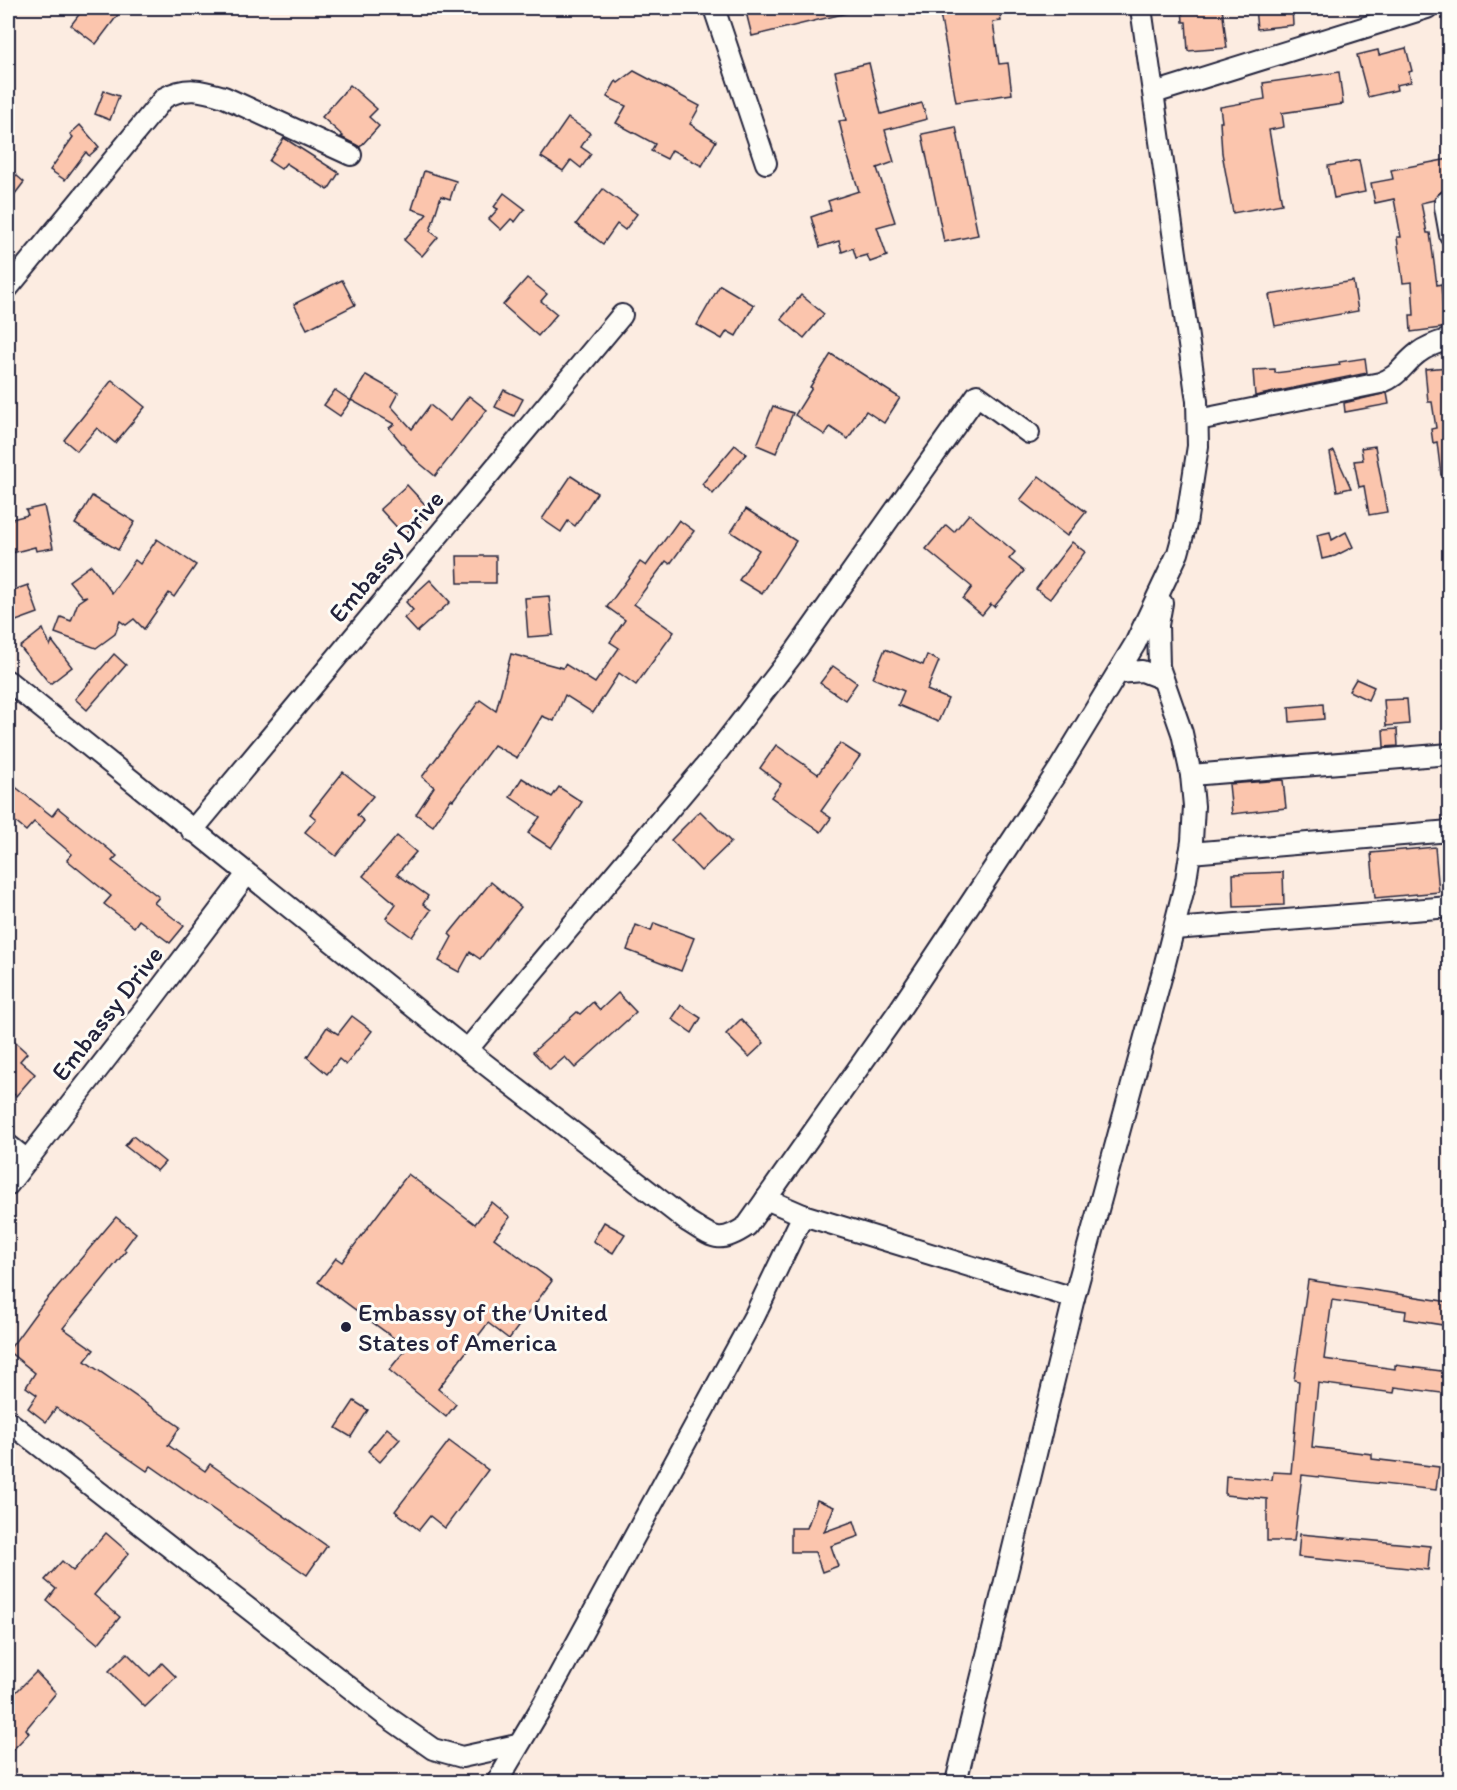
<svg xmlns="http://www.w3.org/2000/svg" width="1457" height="1790" viewBox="0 0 1457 1790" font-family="Itim,sans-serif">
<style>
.building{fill:#fbc5ad;stroke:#22223b;stroke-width:1.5}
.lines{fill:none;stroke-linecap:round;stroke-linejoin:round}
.minor-casing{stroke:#22223b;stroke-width:24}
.minor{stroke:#fdfcf7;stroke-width:20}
.poi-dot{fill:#22223b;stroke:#fdfcf7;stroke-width:2}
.labels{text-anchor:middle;stroke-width:6;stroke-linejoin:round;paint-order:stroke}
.street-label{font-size:26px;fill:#22223b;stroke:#fdfcf7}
.poi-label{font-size:26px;fill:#22223b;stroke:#fdfcf7;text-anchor:start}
</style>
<rect width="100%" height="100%" fill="#fcece1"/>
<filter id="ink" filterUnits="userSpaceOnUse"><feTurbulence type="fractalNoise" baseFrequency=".0167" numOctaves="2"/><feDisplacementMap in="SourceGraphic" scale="12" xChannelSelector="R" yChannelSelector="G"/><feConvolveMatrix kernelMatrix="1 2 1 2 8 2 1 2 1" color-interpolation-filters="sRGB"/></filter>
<g filter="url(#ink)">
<g class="building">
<path d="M84,8H123L96,44L71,25Z"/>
<path d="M745,8H846L847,13L752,36Z"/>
<path d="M939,8H999L1001,21L993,22L999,64L1008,63L1012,94L956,102Z"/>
<path d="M1182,8H1222L1227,48L1188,51L1186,22H1183Z"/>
<path d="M1255,8H1292L1293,25L1257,29Z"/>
<path d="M1406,48L1412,71L1409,72L1411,82L1396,85L1397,90L1368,97L1357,55L1378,50L1379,55Z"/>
<path d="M869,63L881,114L922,103L927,119L885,130L894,162L877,168L895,222L877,227L887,256L870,262L867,255L856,258L853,248L842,252L839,241L820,247L811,217L831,210L828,201L859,191L848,157L839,121L846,120L835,71Z"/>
<path d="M634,71L700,106L690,124L716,141L702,166L672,150L667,159L651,151L655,144L616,123L626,106L607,97L616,81L618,83Z"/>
<path d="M1339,72L1343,104L1282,113L1284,127L1269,130L1282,204L1233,213L1222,153L1220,122H1222L1220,107L1265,99L1263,83Z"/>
<path d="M350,85L377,109L369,117L379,126L360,147L341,137L343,136L322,117Z"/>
<path d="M104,91L119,96L110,120L95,114Z"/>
<path d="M568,118L590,133L581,147L591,154L581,168L571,160L563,171L541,157Z"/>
<path d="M80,125L99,147L89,156L86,152L65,180L50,170L73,137L70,134Z"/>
<path d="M956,127L978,235L944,242L922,134Z"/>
<path d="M284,138L339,173L328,190L286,163L281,169L269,161Z"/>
<path d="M1449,159V187L1438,194L1434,200L1421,203L1427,233H1430L1437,285L1441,284L1443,312L1449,311V327L1411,332L1410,315H1414L1412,282L1403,283L1397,237H1401L1394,199L1375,203L1371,183L1393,179L1391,170Z"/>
<path d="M1359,160L1365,192L1334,198L1328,166Z"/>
<path d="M8,168L24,182L8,203Z"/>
<path d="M424,171L456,181L450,199L441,196L430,231L438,237L422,256L404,240L427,214L412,209Z"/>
<path d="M603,189L637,214L625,230L617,224L603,244L576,224Z"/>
<path d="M504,193L525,209L515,222L511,219L501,230L489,219L498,209L494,207Z"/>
<path d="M527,278L547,294L541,301L557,314L538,336L503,305Z"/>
<path d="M342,280L355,305L307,329L294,304Z"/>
<path d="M1353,281L1358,311L1275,326L1269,295Z"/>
<path d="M720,285L754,305L736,336L727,331L722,339L697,325Z"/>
<path d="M801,295L824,314L804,338L781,319Z"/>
<path d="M831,354L900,398L884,423L866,411L848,439L830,427L825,435L795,415L812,388L810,387Z"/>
<path d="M1365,358L1367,373L1255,396L1253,370L1275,369V373L1340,365L1339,362Z"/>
<path d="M1449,367V475H1441L1437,442L1433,443L1431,429L1436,428L1432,402H1428L1425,369Z"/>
<path d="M366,375L398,393L391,406L412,429L430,405L450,421L469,396L487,410L435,476L417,461L389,428L394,424L351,400Z"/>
<path d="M112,380L145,407L115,443L97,428L77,451L64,440Z"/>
<path d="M335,390L351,401L340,416L324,405Z"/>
<path d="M504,390L523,399L514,416L495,407Z"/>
<path d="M1387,393L1389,404L1345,412L1344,403Z"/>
<path d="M773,406L793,413L776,453L757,445Z"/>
<path d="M735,445L746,454L713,494L702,484Z"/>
<path d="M1375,446L1387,512L1369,515L1364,486L1359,487L1354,461L1363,460L1361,448Z"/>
<path d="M1334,451L1351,488L1337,491L1330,453Z"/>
<path d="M571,476L597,493L575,526L568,521L561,532L542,519Z"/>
<path d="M1039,476L1086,512L1067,536L1020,500Z"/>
<path d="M407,485L431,511L404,535L380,509Z"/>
<path d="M92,496L135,522L118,550L75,524Z"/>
<path d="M44,506L53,548L36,551L35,547L8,554V520L28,515L26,510Z"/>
<path d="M746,509L796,541L762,594L739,580L759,550L731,532Z"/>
<path d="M969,514L1015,552L1009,559L1024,571L994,607L991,604L982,615L963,599L972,587L926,549L946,525L954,532Z"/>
<path d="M679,520L694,531L670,564L666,561L634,604L674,632L636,685L619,673L593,713L565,695L554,721L542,716L517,758L494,745L453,800L451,799L433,826L416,814L434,787L422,777L480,700L496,711L511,654L563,668L565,664L595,683L619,648L610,642L625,620L607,607L640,562L646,566Z"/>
<path d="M1330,532L1332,540L1346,532L1353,547L1335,556L1322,559L1317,535Z"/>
<path d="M157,539L196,565L174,597L169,593L144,629L134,619L126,625L120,621L115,634L96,648L55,633L61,617L71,621L78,602L87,596L82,597L69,581L91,565L112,593L135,560L140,564Z"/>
<path d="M1072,542L1085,552L1050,599L1036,589Z"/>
<path d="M457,556H496V583H458Z"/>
<path d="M430,580L450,602L417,632L404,618L413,610L406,602Z"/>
<path d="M28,585L38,613L8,624V592Z"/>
<path d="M549,596L553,635L528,637L525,598Z"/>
<path d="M43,629L50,646L52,641L72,667L50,684L20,647Z"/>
<path d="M885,649L923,665L927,655L939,661L927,690L948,699L938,722L898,705L904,691L873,678Z"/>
<path d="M114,654L126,665L87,710L75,699Z"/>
<path d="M833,666L857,683L845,700L820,683Z"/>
<path d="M1356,679L1374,687L1368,700L1349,691Z"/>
<path d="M1407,699L1409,724L1386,726L1384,700Z"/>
<path d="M1323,704L1324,719L1290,722L1289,707Z"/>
<path d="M1397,729L1398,746L1384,747L1383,730Z"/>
<path d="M840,743L860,756L821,811L831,818L821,832L771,797L781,784L760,768L776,745L818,774Z"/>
<path d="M343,772L373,796L357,815L364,821L336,856L305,832L316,819L310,814Z"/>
<path d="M522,778L552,797L559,787L582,802L551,848L528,833L540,817L510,797Z"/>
<path d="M1283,780L1286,808L1232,814L1229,784Z"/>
<path d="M8,781L52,816L58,808L117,856L112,861L159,897L154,903L184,926L170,943L139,920L134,927L104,904L111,896L67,860L72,854L34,822L26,831L8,816Z"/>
<path d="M700,811L731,842L701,871L671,840Z"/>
<path d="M397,836L416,852L397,874L428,896L423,904L431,910L412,937L386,918L396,904L363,876Z"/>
<path d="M1435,847L1439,892L1375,898L1371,853Z"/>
<path d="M1283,872L1284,905L1234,907L1233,874Z"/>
<path d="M491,882L521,907L480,959L470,952L459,972L439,961L452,937L449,934Z"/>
<path d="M654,923L694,938L681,971L627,950L636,925L651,931Z"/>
<path d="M618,993L636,1012L575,1068L565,1057L550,1070L533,1052L577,1012L580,1014L593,1002L600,1010Z"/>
<path d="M681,1005L701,1018L692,1033L672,1019Z"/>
<path d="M352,1016L372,1031L346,1065L339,1059L327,1074L307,1057L327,1027L338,1034Z"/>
<path d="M741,1019L764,1043L749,1057L726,1034Z"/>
<path d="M8,1036L27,1053L20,1061L35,1074L16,1096L8,1089Z"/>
<path d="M133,1136L165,1162L157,1171L125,1146Z"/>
<path d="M408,1174L475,1224L492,1202L510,1217L494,1238L552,1281L509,1339L488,1323L438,1389L456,1404L446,1417L389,1370L407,1348L318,1282L336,1258L342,1262Z"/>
<path d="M116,1217L136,1233L124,1249L126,1251L63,1328L94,1350L85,1361L180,1427L168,1445L205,1471L210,1464L327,1546L307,1575L151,1466L147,1471L56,1408L46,1422L28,1408L37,1395L26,1387L35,1373L8,1351L41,1306Z"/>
<path d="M604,1222L625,1234L613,1253L593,1241Z"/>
<path d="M1308,1280L1449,1302V1326L1405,1319L1406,1311L1332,1300L1324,1359L1395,1369V1365L1449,1372V1394L1395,1387L1394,1393L1318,1383L1312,1447L1372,1454V1459L1439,1467L1436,1490L1302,1475L1294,1541H1267V1499L1225,1495L1226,1476L1272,1480L1273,1472L1291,1473L1299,1381L1294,1380Z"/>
<path d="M354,1401L368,1410L351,1437L336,1428Z"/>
<path d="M387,1428L400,1439L380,1462L368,1451Z"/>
<path d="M449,1441L488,1470L445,1528L430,1516L419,1530L395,1511Z"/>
<path d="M817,1500L834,1507L824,1532L854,1521L859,1536L831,1546L838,1566L822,1572L815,1552H791V1528H807Z"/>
<path d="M106,1533L129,1553L94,1595L120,1617L98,1644L47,1601L56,1589L45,1580L62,1561L73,1571Z"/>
<path d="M1300,1534L1430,1546L1428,1570L1298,1557Z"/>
<path d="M127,1653L150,1676L162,1663L176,1677L145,1707L109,1671Z"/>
<path d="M36,1672L56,1693L26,1729L29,1733L8,1755V1700Z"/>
</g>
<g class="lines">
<defs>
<g id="minor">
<path d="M714,8L766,163"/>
<path d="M1154,93L1427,8"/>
<path d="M1450,199L1445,203V207L1450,235"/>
<path d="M8,288L164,98C186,86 201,90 224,97L351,155"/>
<path d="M1198,420L1380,383C1400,376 1403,364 1418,353C1427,346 1439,342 1450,339"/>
<path d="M1118,673L1142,671L1163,679"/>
<path d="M8,681L467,1050L687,1221C714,1238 719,1245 747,1226L900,1009L972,901L1059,769L1135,644L1178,553L1186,524L1198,446L1197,401L1141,8"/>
<path d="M1191,775L1450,754"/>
<path d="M192,831L622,315"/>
<path d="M1190,853L1450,831"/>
<path d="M1174,929L1450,907"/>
<path d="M467,1050L719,750L797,649L977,395L1029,433"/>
<path d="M8,1145L27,1160"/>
<path d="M8,1185L144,1010L247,874"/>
<path d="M766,1199L803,1215L1074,1298"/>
<path d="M8,1421L386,1716L433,1749L462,1757L517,1745"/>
<path d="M497,1782L544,1703L755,1315L803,1215"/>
<path d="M956,1782L1074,1298L1164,967L1186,880L1192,841L1194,806L1191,775L1182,733L1159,667L1158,625L1162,603"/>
</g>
</defs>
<use href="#minor" class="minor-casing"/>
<use href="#minor" class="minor"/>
</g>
</g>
<circle class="poi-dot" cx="346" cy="1327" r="6"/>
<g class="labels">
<g class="street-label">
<text transform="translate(386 556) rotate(-50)" y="9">Embassy Drive</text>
<text transform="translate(107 1013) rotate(-52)" y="9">Embassy Drive</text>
</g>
<g class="poi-label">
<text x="358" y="1321">Embassy of the United<tspan x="358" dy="30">States of America</tspan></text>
</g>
</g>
<rect width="1457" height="1790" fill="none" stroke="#fdfcf7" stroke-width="30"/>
<rect x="15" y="15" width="1427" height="1760" fill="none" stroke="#22223b" stroke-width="2" filter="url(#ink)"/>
</svg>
